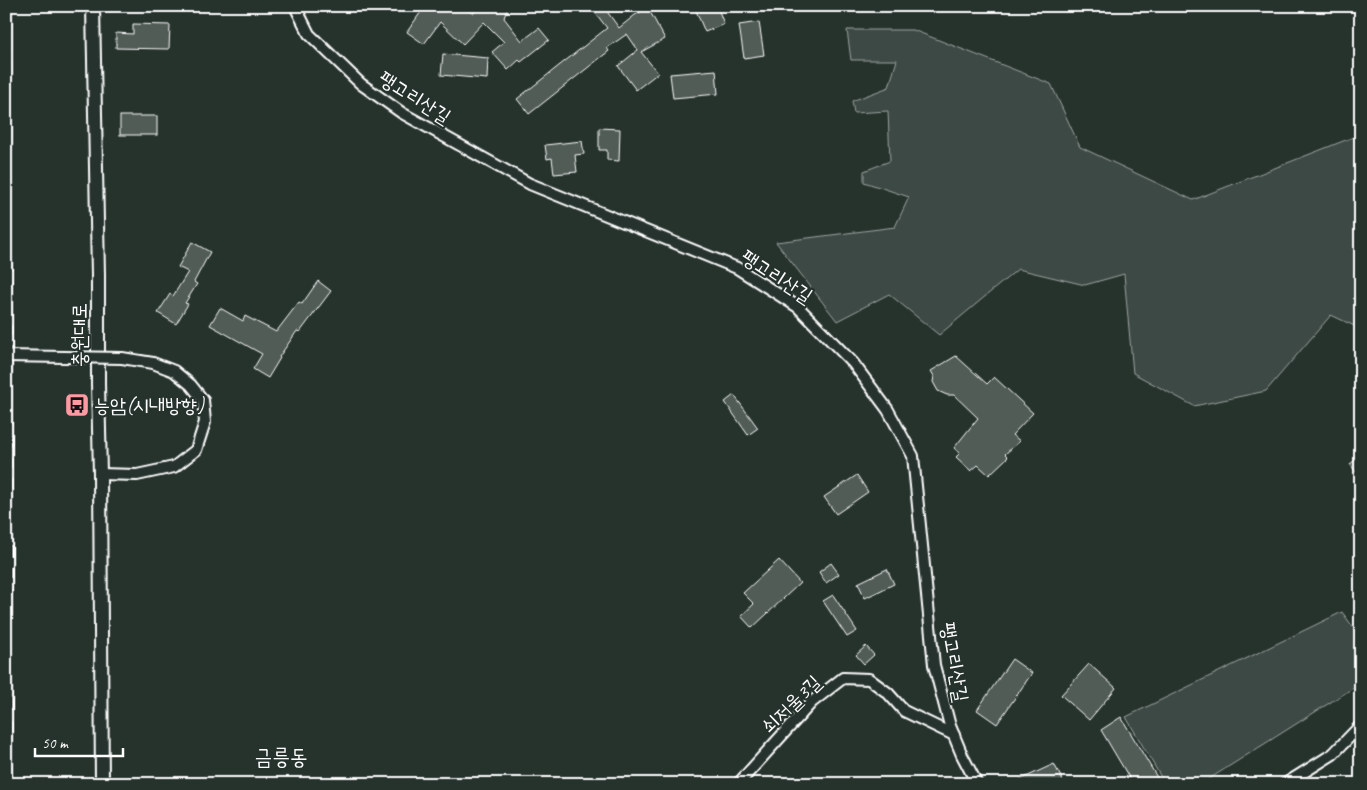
<svg xmlns="http://www.w3.org/2000/svg" width="1367" height="790" viewBox="0 0 1367 790" font-family="Caveat,'Poor Story',sans-serif">
<style>
.green{fill:#3e4944;stroke:#9ea4a2}
.building{fill:#515c57;stroke:#fff}
.lines{fill:none;stroke-linecap:round;stroke-linejoin:round}
.minor-casing{stroke:#fff;stroke-width:14}
.tertiary-casing{stroke:#fff;stroke-width:16}
.minor{stroke:#26332d;stroke-width:10}
.tertiary{stroke:#26332d;stroke-width:12}
.rail-casing{stroke:#fff;stroke-width:5.5}
.rail{stroke:#26332d;stroke-width:4;stroke-dasharray:11;stroke-linecap:butt}
.minor-bridge-casing{stroke:#fff;stroke-width:14;stroke-linecap:butt}
.minor-bridge{stroke:#26332d;stroke-width:10}
.labels{text-anchor:middle;stroke-width:4.5;stroke-linejoin:round;paint-order:stroke}
.street-label{font-size:20px;fill:#fff;stroke:#26332d}
.poi-label{font-size:20px;fill:#fff;stroke:#26332d;text-anchor:start}
.quarter-label{font-size:22px;fill:#fff;stroke:#26332d}
</style>
<rect width="100%" height="100%" fill="#26332d"/>
<filter id="ink" filterUnits="userSpaceOnUse"><feTurbulence type="fractalNoise" baseFrequency=".02" numOctaves="2"/><feDisplacementMap in="SourceGraphic" scale="10" xChannelSelector="R" yChannelSelector="G"/><feConvolveMatrix kernelMatrix="1 2 1 2 8 2 1 2 1" color-interpolation-filters="sRGB"/></filter>
<g filter="url(#ink)">
<g class="green">
<path d="M847,30H913L1051,84L1080,147L1193,200L1351,138L1361,136V329L1331,315L1266,391L1194,406L1133,373L1124,274L1085,285L1018,269L939,335L889,294L837,321L776,242L895,227L909,197L864,182V171L890,161L888,111L854,113L852,101L889,87L897,60H851Z"/>
<path d="M1342,612L1361,638V683L1201,784H1165L1126,717Z"/>
</g>
<g class="building">
<path d="M425,6H455L474,13L476,6H508L504,18L522,41L539,28L549,40L521,62L519,60L508,70L492,52L504,42L484,22L463,44L440,22L424,44L407,32Z"/>
<path d="M590,6H603L619,28L635,15L648,8L665,39L641,52L658,73L636,90L618,66L638,50L627,34L607,48L609,51L529,114L517,99L607,28Z"/>
<path d="M694,6H717L724,24L705,32Z"/>
<path d="M759,22L764,55L744,58L739,25Z"/>
<path d="M133,24L170,25L169,49L116,48V33L133,34Z"/>
<path d="M443,54L488,58L487,79L441,75Z"/>
<path d="M716,70L718,94L673,98L670,74Z"/>
<rect x="120" y="116" width="37" height="19"/>
<path d="M599,128L620,129L619,161L607,160V150H599Z"/>
<path d="M582,141L584,154L575,155L577,172L554,174L552,158L547,159L545,145Z"/>
<path d="M192,242L210,252L194,282L197,284L185,303L188,304L176,324L158,313L170,294L173,296L188,272L178,267Z"/>
<path d="M318,281L331,291L300,332L297,331L279,357L280,358L268,378L253,369L262,354L210,325L220,308L243,321L245,316L276,332L299,302L302,304Z"/>
<path d="M956,356L987,384L994,377L1033,413L1012,435L1020,441L1005,454L1008,457L989,475L978,465L971,471L956,457L960,453L954,448L978,418L954,395H947L938,391L933,382L934,376L931,371Z"/>
<path d="M734,395L758,428L748,435L725,402Z"/>
<path d="M1361,456V479L1350,464Z"/>
<path d="M857,475L868,492L836,514L824,497Z"/>
<path d="M779,560L800,583L752,628L741,616L754,604L743,593Z"/>
<path d="M831,563L839,574L826,583L819,572Z"/>
<path d="M887,569L894,584L865,598L858,583Z"/>
<path d="M833,595L857,631L847,637L823,601Z"/>
<path d="M866,646L874,655L864,664L856,655Z"/>
<path d="M1012,659L1032,673L997,724L977,710Z"/>
<path d="M1089,664L1116,688L1089,720L1061,695Z"/>
<path d="M1121,717L1161,784H1133L1101,730Z"/>
<path d="M1054,764L1063,781L1056,784H1011Z"/>
</g>
<g class="lines">
<defs>
<g id="minor">
<path d="M295,6L309,34L361,84L402,113L530,184L737,268L798,307L853,363L888,410L913,456L934,665L950,726L962,755L977,784"/>
<path d="M100,474L137,475L174,467L196,450L205,422L203,400L191,385L174,371L153,363L122,358"/>
<path d="M738,784L812,702L843,678L869,679L888,693L904,711L954,735"/>
<path d="M1285,784L1333,754L1361,725"/>
</g>
<path id="tertiary" d="M93,6L98,275V384L100,474L102,784"/>
</defs>
<use href="#minor" class="minor-casing"/>
<use href="#tertiary" class="tertiary-casing"/>
<use href="#minor" class="minor"/>
<use href="#tertiary" class="tertiary"/>
<defs>
<path id="rail" d="M10,6V784"/>
</defs>
<use href="#rail" class="rail-casing"/>
<use href="#rail" class="rail"/>
<defs>
<path id="minor-bridge" d="M6,356L122,358"/>
</defs>
<use href="#minor-bridge" class="minor-bridge-casing"/>
<use href="#minor-bridge" class="minor-bridge"/>
</g>
</g>
<defs>
<symbol id="bus-square" viewBox="-11 -11 22 22"><rect x="-9" y="-9" width="18" height="18" rx="4" fill="#ff9aa2" stroke="#26332d"/><path d="M-5-6H5V4H4V6H2V4H-2V6H-4V4H-5ZM-3.5-4V0h7V-4ZM-3.5 1.2v1.5H-2V1.2ZM2 1.2v1.5H3.5V1.2Z" fill="#111"/></symbol>
</defs>
<g fill-rule="evenodd">
<use href="#bus-square" x="63" y="391" width="28" height="28"/>
</g>
<g class="labels">
<g class="street-label">
<text transform="translate(415 97) rotate(32)" y="7">팽고리산길</text>
<text transform="translate(777 276) rotate(33)" y="7">팽고리산길</text>
<text transform="translate(79 335) rotate(-90)" y="7">충원대로</text>
<text transform="translate(955 662) rotate(80)" y="7">팽고리산길</text>
<text transform="translate(791 704) rotate(-44)" y="7">쇠저울3길</text>
</g>
<g class="poi-label">
<text x="94" y="412">능암(시내방향)</text>
</g>
<g class="quarter-label">
<text x="281" y="764">금릉동</text>
</g>
</g>
<rect width="1367" height="790" fill="none" stroke="#26332d" stroke-width="25"/>
<rect x="12" y="12" width="1342" height="765" fill="none" stroke="#fff" stroke-width="2" filter="url(#ink)"/>
<path d="M35 748v8h88v-8" fill="none" stroke="#ffffff" stroke-width="2.5"/>
<text x="42" y="748" font-size="15" fill="#ffffff" stroke="#26332d" stroke-width="4" paint-order="stroke">50 m</text>
</svg>
